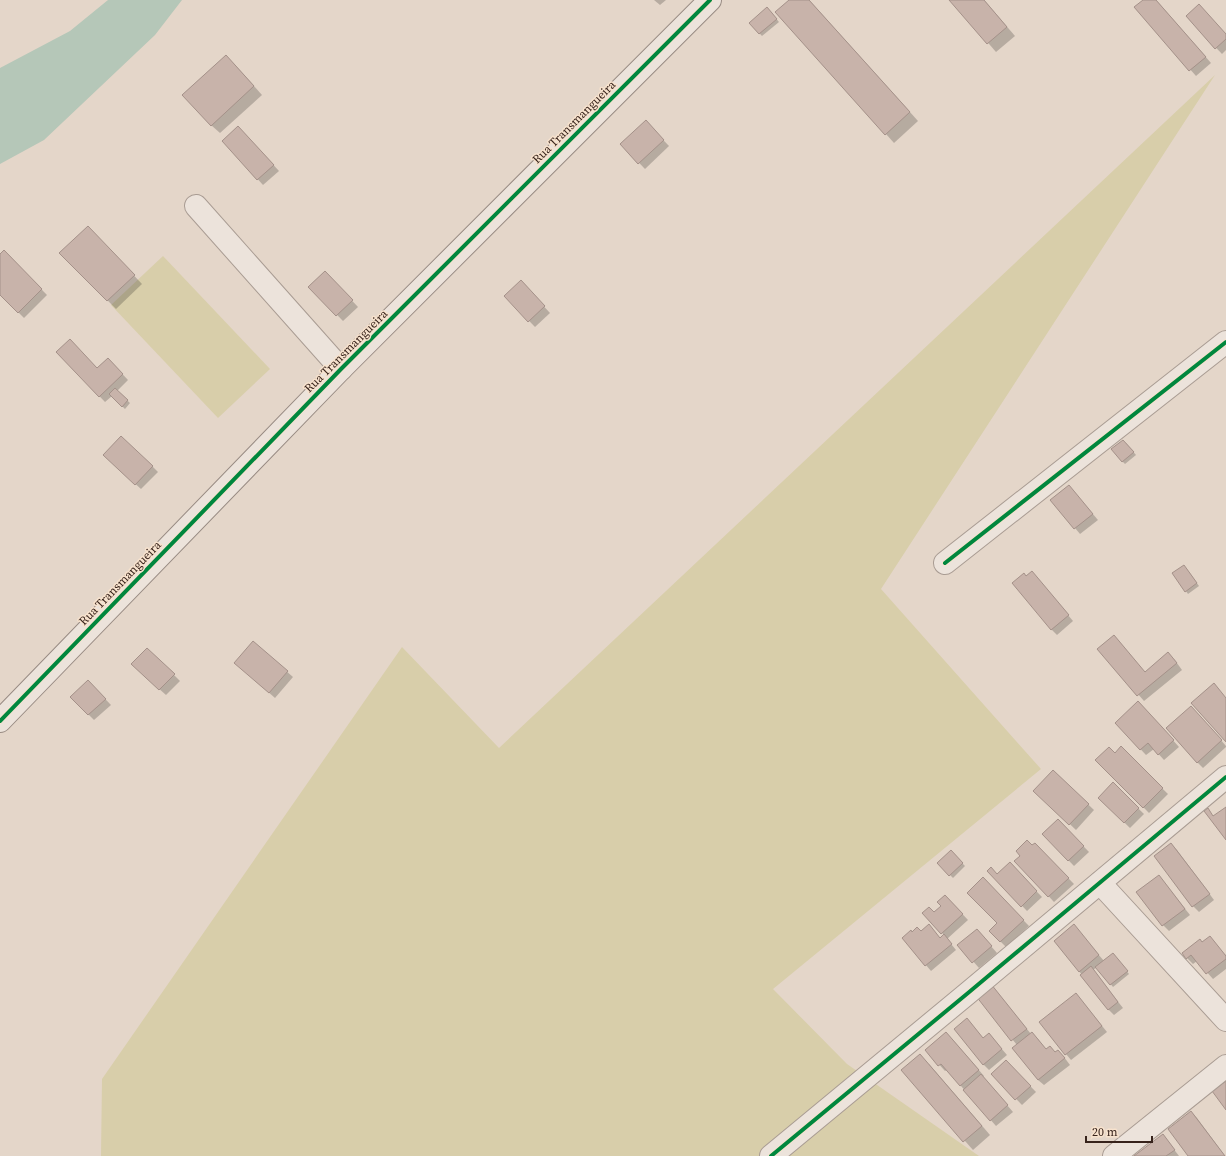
<svg xmlns="http://www.w3.org/2000/svg" width="1226" height="1156" viewBox="0 0 1226 1156" font-family="'Source Serif 4',serif">
<style>
.green{fill:#d8ceaa}
.water{fill:#b5c7b8}
.shadow{fill:#0003}
.building{fill:#c8b3aa;stroke:#a49189}
.lines{fill:none;stroke-linecap:round;stroke-linejoin:round}
.street-casing{stroke:#a99c93;stroke-width:24}
.secondary-casing{stroke:#988b83;stroke-width:24}
.street{stroke:#ece3db;stroke-width:22}
.secondary{stroke:#ece3db;stroke-width:22}
.cycleway-casing{stroke:#f7e2cd;stroke-width:6}
.cycleway{stroke:#00873e;stroke-width:4}
.labels{text-anchor:middle;stroke-width:3;stroke-linejoin:round;paint-order:stroke}
.street-label{font-size:12px;fill:#37231b;stroke:#f7e2cd}
</style>
<rect width="100%" height="100%" fill="#e4d6c9"/>
<g class="green">
<path d="M1215,75L881,589L1041,769L773,989L847,1064L979,1156H101L102,1079L402,647L499,748Z"/>
<path d="M163,256L270,369L218,418L111,305Z"/>
</g>
<path class="water" d="M108,0H182L155,35L44,140L0,164V68L70,31Z"/>
<g class="shadow">
<path d="M654,0H666L660,5Z"/>
<path d="M790,0H809L918,121L894,143L886,134Z"/>
<path d="M951,0H984L1015,36L996,52Z"/>
<path d="M1145,0H1156L1211,63L1196,76L1136,8Z"/>
<path d="M767,8L779,22L762,36L750,23Z"/>
<path d="M1187,17L1226,35V50L1222,54Z"/>
<path d="M235,65L262,95L220,133L211,125Z"/>
<path d="M646,122L669,146L645,169L621,144Z"/>
<path d="M244,133L279,171L263,185L223,141Z"/>
<path d="M88,227L142,284L116,309L61,253Z"/>
<path d="M4,251L47,295L24,318L0,294V255Z"/>
<path d="M325,272L358,307L343,321L310,287Z"/>
<path d="M526,287L550,313L535,327L505,296Z"/>
<path d="M57,352L97,369L108,359L128,380L117,391L130,403L125,409L112,396L105,402Z"/>
<path d="M1126,443L1136,455L1125,464L1122,461Z"/>
<path d="M110,461L152,466L158,472L141,489Z"/>
<path d="M1074,492L1098,520L1080,534L1052,500Z"/>
<path d="M1186,568L1199,586L1188,594L1173,573Z"/>
<path d="M1032,572L1073,621L1057,635L1051,629L1026,577Z"/>
<path d="M253,642L293,677L275,698L241,668Z"/>
<path d="M1099,649L1145,673L1174,659L1182,670L1144,701Z"/>
<path d="M138,670L174,675L180,681L166,695Z"/>
<path d="M88,681L111,705L94,720L71,697Z"/>
<path d="M1144,708L1179,747L1164,760L1154,749L1146,755L1116,723Z"/>
<path d="M1197,713L1226,746V747L1203,768L1197,762Z"/>
<path d="M1121,748L1168,794L1149,813L1097,760L1115,754Z"/>
<path d="M1053,771L1094,810L1076,830L1035,791Z"/>
<path d="M1113,784L1144,814L1130,828L1099,798Z"/>
<path d="M1058,820L1089,852L1074,866L1043,834Z"/>
<path d="M1171,844L1177,850L1214,900L1199,912L1193,906L1155,856Z"/>
<path d="M1032,847L1041,850L1074,884L1054,902L1016,861Z"/>
<path d="M951,852L965,866L953,878L938,863Z"/>
<path d="M1010,864L1042,897L1027,911L989,871L998,875Z"/>
<path d="M1159,876L1190,915L1169,931L1163,925L1138,893Z"/>
<path d="M983,879L1029,926L1006,947L990,931L998,923Z"/>
<path d="M951,902L968,920L947,939L956,950L931,971L903,938L912,933L921,932L940,939L944,935L923,913H934Z"/>
<path d="M1074,926L1104,961L1115,957L1129,974L1113,987L1097,967L1093,970L1123,1008L1114,1015L1108,1009L1079,971Z"/>
<path d="M982,936L997,953L979,968L959,945Z"/>
<path d="M1202,943L1226,955V969L1213,979L1197,961L1193,964L1187,958Z"/>
<path d="M991,985L1031,1034H1032L1038,1039L1046,1050L1064,1057L1070,1065L1044,1085L1038,1080L1017,1045L977,996Z"/>
<path d="M1076,994L1107,1032L1071,1060L1066,1054Z"/>
<path d="M989,1034L1007,1055L989,1070L983,1064L984,1039Z"/>
<path d="M952,1039L984,1076L983,1077L1013,1112L996,1126L947,1070L945,1071L926,1050Z"/>
<path d="M929,1064L990,1135L973,1150L903,1071Z"/>
<path d="M1012,1067L1036,1092L1022,1105L992,1074Z"/>
<path d="M1191,1112L1197,1118L1225,1156H1189Z"/>
<path d="M1163,1135L1179,1156H1136Z"/>
</g>
<g class="building">
<path d="M789,0H809L910,112L885,135L775,12Z"/>
<path d="M949,0H984L1007,27L987,44Z"/>
<path d="M1143,0H1156L1206,57L1189,71L1134,7Z"/>
<path d="M1199,4L1226,34V39L1215,49L1186,16Z"/>
<path d="M767,7L777,19L759,34L749,23Z"/>
<path d="M226,55L254,86L211,126L182,95Z"/>
<path d="M646,120L664,140L638,164L620,144Z"/>
<path d="M238,126L274,165L257,180L222,141Z"/>
<path d="M88,226L135,275L107,301L59,253Z"/>
<path d="M4,250L42,289L18,313L0,295V254Z"/>
<path d="M325,271L353,300L336,316L308,287Z"/>
<path d="M521,280L545,306L528,322L504,296Z"/>
<path d="M70,339L97,368L108,358L123,374L99,397L56,352Z"/>
<path d="M115,388L128,400L122,407L109,394Z"/>
<path d="M121,436L153,466L135,485L103,455Z"/>
<path d="M1123,440L1134,452L1122,462L1111,449Z"/>
<path d="M1069,485L1093,514L1074,529L1050,500Z"/>
<path d="M1184,565L1197,583L1185,592L1172,573Z"/>
<path d="M1032,571L1069,615L1051,630L1012,583L1024,573L1026,576Z"/>
<path d="M1114,635L1145,672L1168,652L1177,663L1137,696L1097,649Z"/>
<path d="M253,641L288,671L269,693L234,663Z"/>
<path d="M147,648L175,674L159,690L131,664Z"/>
<path d="M88,680L106,699L88,715L70,697Z"/>
<path d="M1214,683L1226,698V742L1191,703Z"/>
<path d="M1138,701L1174,740L1158,755L1148,743L1140,750L1115,723Z"/>
<path d="M1191,706L1222,740L1197,763L1166,728Z"/>
<path d="M1121,746L1163,788L1143,808L1095,760L1109,747L1115,753Z"/>
<path d="M1053,770L1089,804L1069,825L1033,791Z"/>
<path d="M1113,782L1139,808L1124,823L1098,798Z"/>
<path d="M1226,807V840L1204,811L1208,808L1213,816Z"/>
<path d="M1058,819L1084,846L1068,861L1042,834Z"/>
<path d="M1027,840L1032,845L1035,843L1069,878L1048,897L1014,861L1020,856L1016,851Z"/>
<path d="M1171,843L1210,894L1192,907L1154,856Z"/>
<path d="M951,850L963,863L949,876L937,863Z"/>
<path d="M1010,862L1037,891L1021,907L987,871L991,867L997,874Z"/>
<path d="M1159,875L1185,909L1162,926L1136,892Z"/>
<path d="M983,877L1024,920L1000,942L989,931L997,923L967,893Z"/>
<path d="M945,895L963,914L941,934L922,913L929,907L934,912L941,906L937,902Z"/>
<path d="M929,924L940,938L944,934L952,944L925,966L902,938L911,930L912,932L917,927L921,931Z"/>
<path d="M1074,924L1099,955L1079,972L1054,941Z"/>
<path d="M977,929L992,946L972,963L957,945Z"/>
<path d="M1210,936L1226,956V959L1206,974L1191,955L1186,959L1182,953L1200,939L1202,942Z"/>
<path d="M1113,953L1128,971L1110,985L1095,967Z"/>
<path d="M1091,966L1118,1002L1108,1010L1080,975Z"/>
<path d="M991,984L1027,1029L1011,1041L976,996Z"/>
<path d="M1076,993L1102,1026L1065,1055L1039,1022Z"/>
<path d="M967,1018L983,1038L989,1033L1002,1049L983,1065L954,1029Z"/>
<path d="M946,1032L979,1070L960,1086L941,1064L938,1066L925,1050Z"/>
<path d="M1032,1032L1046,1049L1050,1046L1055,1052L1058,1050L1065,1058L1038,1080L1012,1048Z"/>
<path d="M920,1054L982,1126L963,1142L901,1070Z"/>
<path d="M1006,1060L1031,1086L1015,1100L991,1074Z"/>
<path d="M981,1074L1008,1105L990,1121L963,1090Z"/>
<path d="M1226,1081V1110L1212,1091Z"/>
<path d="M1191,1111L1225,1156H1188L1168,1129Z"/>
<path d="M1163,1134L1175,1150L1166,1156H1134Z"/>
</g>
<g class="lines">
<defs>
<g id="street">
<path d="M196,206L341,369"/>
<path d="M945,563L1226,342"/>
<path d="M1100,883L1226,1020"/>
<path d="M771,1156L968,993L1226,777"/>
<path d="M1114,1156L1226,1066"/>
</g>
<path id="secondary" d="M0,721L341,369L710,0"/>
</defs>
<use href="#street" class="street-casing"/>
<use href="#secondary" class="secondary-casing"/>
<use href="#street" class="street"/>
<use href="#secondary" class="secondary"/>
<defs>
<g id="cycleway">
<path d="M945,563L1226,342"/>
<path d="M0,721L341,369L710,0"/>
<path d="M771,1156L968,993L1226,777"/>
</g>
</defs>
<use href="#cycleway" class="cycleway-casing"/>
<use href="#cycleway" class="cycleway"/>
</g>
<g class="labels">
<g class="street-label">
<text transform="translate(574 122) rotate(-45)" y="4">Rua Transmangueira</text>
<text transform="translate(346 351) rotate(-45)" y="4">Rua Transmangueira</text>
<text transform="translate(120 583) rotate(-46)" y="4">Rua Transmangueira</text>
</g>
</g>
<path d="M1086 1136v6h66v-6" fill="none" stroke="#37231b" stroke-width="2"/>
<text x="1092" y="1136" font-size="12" fill="#37231b" stroke="#f7e2cd" stroke-width="3" paint-order="stroke">20 m</text>
</svg>
